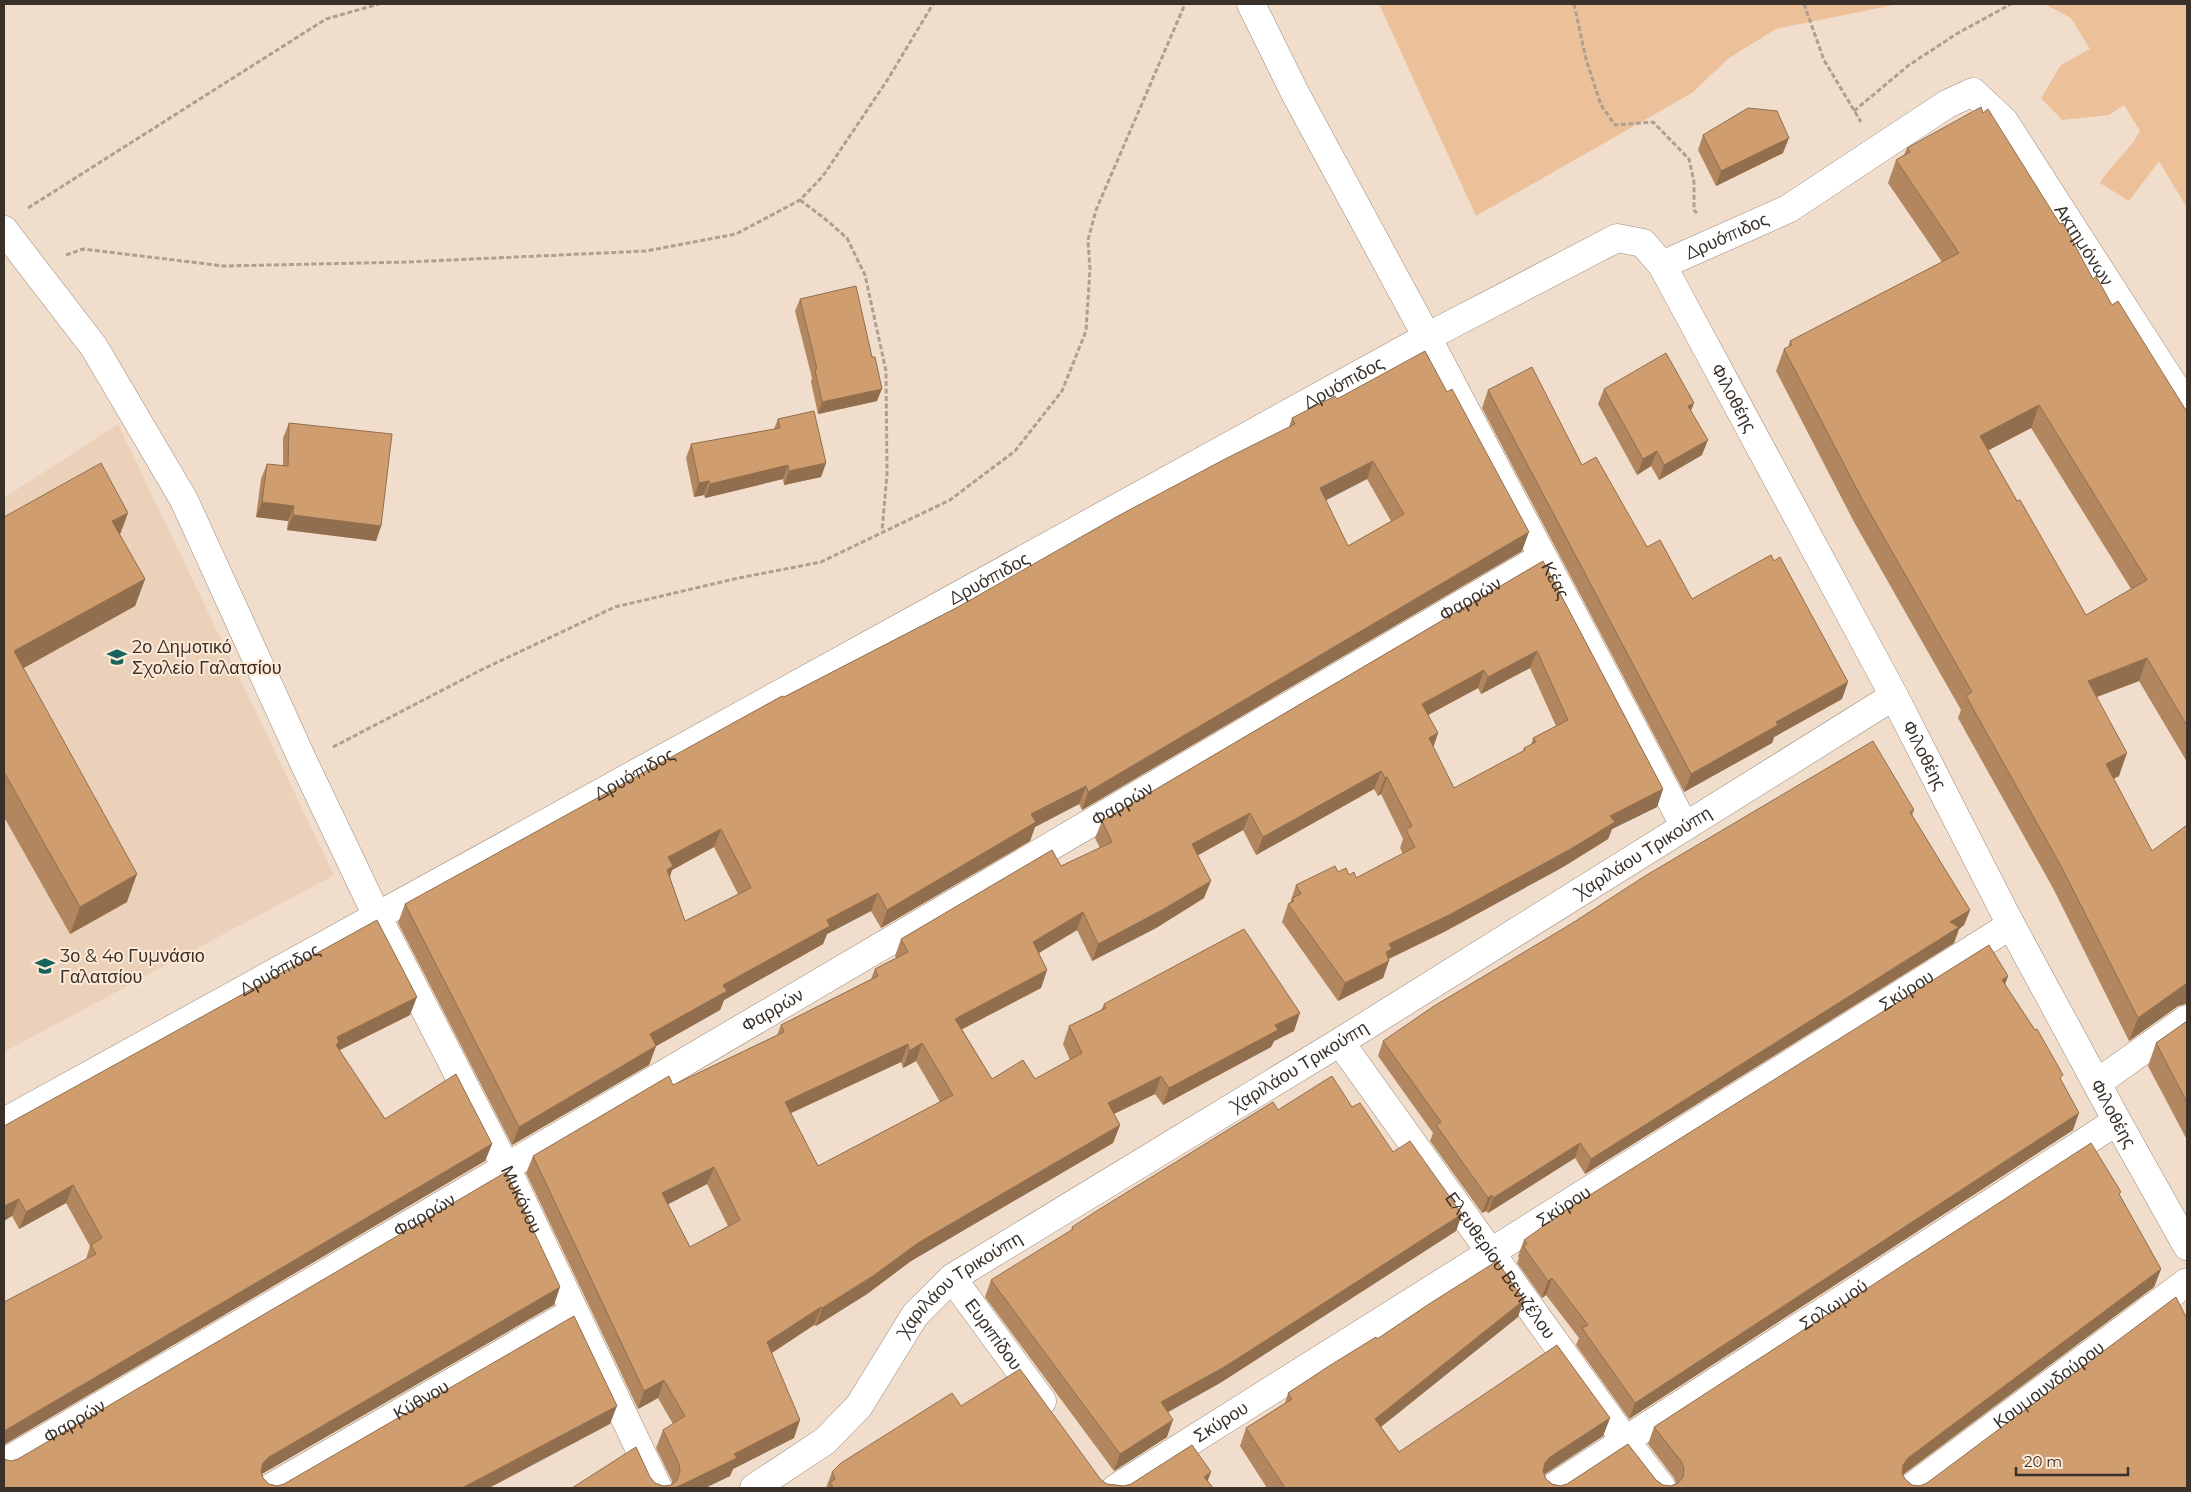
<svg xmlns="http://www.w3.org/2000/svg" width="2191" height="1492" viewBox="0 0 2191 1492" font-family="Montserrat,sans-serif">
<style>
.built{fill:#ebd1b9}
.green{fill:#ecc19a}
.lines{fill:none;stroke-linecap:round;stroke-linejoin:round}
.minor-casing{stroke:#9c8978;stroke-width:29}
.path{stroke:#af9f91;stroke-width:3;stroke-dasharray:5 2.5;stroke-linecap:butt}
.minor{stroke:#fff;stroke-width:28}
.wall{fill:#b2875f;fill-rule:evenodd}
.shaded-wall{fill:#916e4d}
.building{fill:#cf9d6e;stroke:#916e4d;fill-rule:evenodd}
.labels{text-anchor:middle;stroke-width:4;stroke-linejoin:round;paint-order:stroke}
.street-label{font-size:18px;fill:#383029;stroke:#ffead8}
.poi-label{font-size:18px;fill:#383029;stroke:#ffead8;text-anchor:start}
</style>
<rect width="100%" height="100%" fill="#f1ddcb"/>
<path class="built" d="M118,424L334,875L4,1052V498Z"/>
<g class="green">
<path d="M1379,4H1898L1776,29L1729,58L1692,93L1476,216Z"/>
<path d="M2044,4H2187V208L2159,161L2129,201L2100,183C2112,163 2130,151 2140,131L2124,105L2109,115L2062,120L2041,98L2061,65L2090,49L2071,18Z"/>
</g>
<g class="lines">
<defs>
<g id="minor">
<path id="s1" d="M1251,4L1295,93L1427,337L1684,825"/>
<path id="s2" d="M4,230L94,347L184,500L304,763L377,916L506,1167L658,1488"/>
<path id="s3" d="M1662,265L1894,696L2011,925L2117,1121L2187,1246"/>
<path id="s4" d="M1340,1042L1625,1440L1662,1488"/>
<path d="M2097,1083L2187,1019"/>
<path id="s5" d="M4,1122L1427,337L1617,238L1643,243L1662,265L1788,209L1947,104L1973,92L2004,121L2187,406"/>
<path id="s6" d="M952,1278L1042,1401"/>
<path id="s7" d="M4,1463L1542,557"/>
<path id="s8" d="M270,1488L573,1312"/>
<path id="s9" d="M754,1488L825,1441L859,1406L915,1315L952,1278L1340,1042L1894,696"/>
<path id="s10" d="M1116,1488L2011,925"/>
<path id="s11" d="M1552,1488L2117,1121"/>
<path id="s12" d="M1911,1488L2187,1282"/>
</g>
</defs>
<use href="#minor" class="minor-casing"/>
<g class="path">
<path d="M1574,4L1586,59L1601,105L1615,125L1653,122L1689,159L1694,182V210L1697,213"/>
<path d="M1804,4L1824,60L1861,122"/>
<path d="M1854,111L1909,65L1958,33L2011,4"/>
<path d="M800,200L824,218L847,238L865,275L886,371L887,474L882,531"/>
<path d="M28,208L326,19L379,4"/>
<path d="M66,255L83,249L224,266L408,262L646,251L736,234L800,200L823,176L888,79L933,4"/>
<path d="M333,747L483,669L615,607L734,579L821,562L950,500L1015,451L1062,391L1086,331L1090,269L1088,240L1096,210L1185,4"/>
</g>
<use href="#minor" class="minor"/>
</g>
<g class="wall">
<path d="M1983,113L2093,279L2187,412V762L2139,681L2097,697L2119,776L2114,778L2185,1004L2178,1006L2129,1041L2054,890L1958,718L1961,710L1854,522L1776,371L1784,349L1788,347L1790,341L1942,262L1888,183L1896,160L1904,155L1907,148ZM2031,428L2131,589L2086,615L2017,501L1988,450Z"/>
<path d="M1703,135L1783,153L1716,186L1698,150Z"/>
<path d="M800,299L877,401L818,414L811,382L812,378L795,311Z"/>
<path d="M1604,389L1691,411L1702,455L1659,480L1651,466L1637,475L1598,404Z"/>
<path d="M1488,390L1582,465L1647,547L1692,599L1842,699L1774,737L1772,743L1684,792L1482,408Z"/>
<path d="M1337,399L1522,551L1082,810L1079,804L1035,827L1030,841L881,928L871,911L827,934L823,944L724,1000L720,1010L656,1046L649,1065L512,1145L398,923L405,904L784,697L958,607L1289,427L1292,418ZM1367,479L1391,521L1348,546L1326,500ZM714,847L738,894L685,921L670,877L672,870Z"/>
<path d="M778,419L826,463L821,477L784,485L783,479L705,498L704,495L694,497L686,458L691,444L774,429Z"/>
<path d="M289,423L381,526L376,541L287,530L288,521L256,517L261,479L267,464L283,466V438Z"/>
<path d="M4,517L120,535L145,579L135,606L23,668L127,902L70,934L4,817Z"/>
<path d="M1543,561L1663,789L1657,807L1612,829L1608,839L1563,867L1444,932L1389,959L1383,978L1338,1001L1282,922L1288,904L1290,903L1296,885L1338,872L1356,878L1403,854L1400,848L1403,839L1381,794L1378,796L1374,789L1256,855L1243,830L1198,855L1204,898L1156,928L1092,961L1077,930L1039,953L1047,970L1041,988L962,1029L992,1079H1035L1070,1060L1063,1044L1069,1026L1101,1010L1104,1004L1294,1031L1274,1041L1271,1047L1163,1105L1155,1094L1114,1114L1120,1125L1113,1143L911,1261L867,1294L816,1326L814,1325L772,1353L794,1438L733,1469L730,1476L705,1488H572L650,1477L655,1483L663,1486L671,1485L672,1483V1481L656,1448L663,1430L673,1424L658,1398L638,1409L526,1173L533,1156L673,1085L777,1035L781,1025L871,979L875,969L896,958L895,956L901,939L1100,848L1095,838L1102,821ZM1530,668L1556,726L1533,738L1531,745L1524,748L1523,751L1454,788L1433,747L1438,733L1428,715L1478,688L1481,694ZM916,1061L940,1102L818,1166L791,1113L901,1062L903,1068ZM707,1184L728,1226L690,1247L668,1204Z"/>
<path d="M1914,810L1912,816L1970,910L1964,925L1959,929L1954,943L1585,1174L1575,1158L1488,1213L1486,1211L1482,1213L1430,1141L1433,1133L1378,1056L1383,1041Z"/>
<path d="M2008,976L2005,984L2061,1081L2073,1130L1629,1419L1576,1345L1579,1338L1546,1295L1542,1298L1517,1263L1519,1258L1518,1256L1524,1240Z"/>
<path d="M410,1015L339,1050L385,1119L492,1144L485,1161L86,1259L90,1246L66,1203L19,1229L12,1216L4,1126Z"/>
<path d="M2187,1021V1140L2148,1066L2156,1043Z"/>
<path d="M1352,1107L1393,1152L1462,1214L1456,1231L1220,1383L1167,1412V1437L1114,1471L985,1297L991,1280L1071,1231L1072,1227L1278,1110Z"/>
<path d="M2120,1196L2161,1269L2154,1287L1903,1475L1905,1479L1912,1485L1920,1486L1927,1483L2187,1488H1267L1240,1446L1246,1428L1285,1403L1288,1393L1377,1339L1518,1317L1381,1427L1399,1452L1610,1418L1603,1436L1544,1475L1546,1479L1552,1484L1560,1486L1656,1480L1663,1485L1671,1486L1676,1483L1674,1478L1648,1444L1654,1427Z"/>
<path d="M961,1406L1101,1480L1107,1484L1124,1486L1208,1481L1213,1488H826L832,1472Z"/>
</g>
<g class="shaded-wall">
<path d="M1789,138L1783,153L1716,186L1721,171Z"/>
<path d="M882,389L877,401L818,414L822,402Z"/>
<path d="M1694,403L1688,419V406Z"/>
<path d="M2039,405L2031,428L1972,459L1980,436Z"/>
<path d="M1708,440L1702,455L1659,480L1664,465Z"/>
<path d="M1657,451L1651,466L1637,475L1643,459Z"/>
<path d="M1373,461L1367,479L1313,507L1320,488Z"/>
<path d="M826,463L821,477L784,485L789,471Z"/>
<path d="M788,465L783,479L705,498L710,484Z"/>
<path d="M709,481L704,495L694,497L699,483Z"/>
<path d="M262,502L294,506L288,521L256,517Z"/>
<path d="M128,513L118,540L112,521Z"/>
<path d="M293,515L381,526L376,541L287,530Z"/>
<path d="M1529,532L1522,551L1082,810L1088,792Z"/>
<path d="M145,579L135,606L4,679L14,651Z"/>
<path d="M1537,651L1530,668L1481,694L1488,677Z"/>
<path d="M2147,658L2139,681L2080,703L2088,681Z"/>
<path d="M1484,670L1478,688L1415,722L1422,704Z"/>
<path d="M1848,682L1842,699L1774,737L1772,743L1684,792L1691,774L1776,722Z"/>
<path d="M1438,733L1432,751L1429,738Z"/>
<path d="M2127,753L2119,776L2098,787L2106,764Z"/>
<path d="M1381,771L1374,789L1256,855L1263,837Z"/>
<path d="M1387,777L1381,794L1378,796L1385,778Z"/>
<path d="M1086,786L1079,804L1035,827L1030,841L881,928L887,910L1031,814Z"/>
<path d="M1663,789L1657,807L1612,829L1608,839L1563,867L1444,932L1388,959L1389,961L1383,978L1338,1001L1345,983L1389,944L1610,816Z"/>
<path d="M1250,813L1243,830L1186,862L1192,844Z"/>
<path d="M721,829L714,847L672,870L667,884L661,888L668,857Z"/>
<path d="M137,874L127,902L70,934L80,907Z"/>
<path d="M1211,881L1204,898L1156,928L1092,961L1098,944Z"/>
<path d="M878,893L871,911L827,934L823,944L724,1000L720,1010L644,1053L650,1034L723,985L827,920Z"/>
<path d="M1970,910L1964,925L1959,929L1954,943L1585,1174L1591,1159L1950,922Z"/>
<path d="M1083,912L1077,930L1027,960L1033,942Z"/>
<path d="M1047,970L1041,988L949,1036L955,1019Z"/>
<path d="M2008,976L2002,992V980Z"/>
<path d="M2187,983V1004H2185L2178,1006L2129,1041L2138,1018Z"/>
<path d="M417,997L410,1015L332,1054L337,1037Z"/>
<path d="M1300,1013L1294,1031L1274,1041L1271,1047L1163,1105L1169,1088L1275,1025Z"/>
<path d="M922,1043L916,1061L903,1068L909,1051Z"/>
<path d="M908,1044L901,1062L778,1119L785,1102Z"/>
<path d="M656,1046L649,1065L512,1145L519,1127Z"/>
<path d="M1161,1076L1155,1094L1101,1120L1108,1103Z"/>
<path d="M2079,1113L2073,1130L1629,1419L1635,1403Z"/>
<path d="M1120,1125L1113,1143L911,1261L867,1294L816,1326L822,1308L918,1243Z"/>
<path d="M1580,1143L1575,1158L1488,1213L1493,1198Z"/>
<path d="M492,1144L485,1161L4,1445V1431Z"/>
<path d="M714,1167L707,1184L655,1211L662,1193Z"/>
<path d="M73,1185L66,1203L19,1229L26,1212Z"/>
<path d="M1492,1195L1486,1211L1482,1213L1488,1198Z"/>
<path d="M19,1199L12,1216L4,1221V1206Z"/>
<path d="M1462,1214L1456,1231L1220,1383L1154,1420L1161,1402Z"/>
<path d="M2161,1269L2154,1287L1902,1475L1903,1465L1908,1458Z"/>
<path d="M1552,1278L1546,1295L1542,1298L1548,1281Z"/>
<path d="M560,1287L554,1305L262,1474L256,1481L263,1463L269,1457Z"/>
<path d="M1524,1300L1518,1317L1368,1437L1375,1419Z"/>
<path d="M821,1307L814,1325L761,1360L767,1342Z"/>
<path d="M664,1380L658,1398L638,1409L644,1391Z"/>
<path d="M617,1406L610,1424L489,1488H462Z"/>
<path d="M1610,1418L1603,1436L1543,1475L1538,1480L1545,1463L1550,1457Z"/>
<path d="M800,1420L794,1438L733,1469L730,1476L705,1488H675L734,1454Z"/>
<path d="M1173,1420L1167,1437L1114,1471L1120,1454Z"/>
<path d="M1211,1472L1205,1488L1204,1477Z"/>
</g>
<g class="building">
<path d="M1981,107L1983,113L1988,109L2060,224L2063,223L2093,279L2096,276L2112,305L2118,301L2187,412V726L2147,658L2088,681L2127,753L2106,764L2152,851L2187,825V983L2138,1018L2062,868L1966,696L1972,692L1862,499L1784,349L1792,345L1790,341L1959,253L1896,160L1910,152L1907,148ZM2039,405L2147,580L2086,615L2020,500L2017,501L1980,436Z"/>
<path d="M1748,108L1777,111L1789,138L1721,171L1703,135Z"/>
<path d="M856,286L872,357H875L882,389L822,402L815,370L817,369L800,299Z"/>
<path d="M1425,351L1447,392L1452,389L1529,532L1088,792L1086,786L1031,814L1036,822L887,910L878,893L827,920L830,926L723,985L727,991L650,1034L656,1046L519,1127L405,904L782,696L784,697L958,607L1118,516L1225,459L1295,424L1292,418L1335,396L1337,399ZM1373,461L1404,514L1348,546L1320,488ZM721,829L751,888L685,921L667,870L673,866L668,857Z"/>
<path d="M1666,353L1694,403L1688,406L1708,440L1664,465L1657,451L1643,459L1604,389Z"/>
<path d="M1532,367L1582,465L1596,457L1647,547L1660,540L1692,599L1771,555L1774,561L1780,557L1848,682L1776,722L1778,725L1691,774L1488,390Z"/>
<path d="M814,411L826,463L789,471L788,465L710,484L709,481L699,483L691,444L780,428L778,419Z"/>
<path d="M289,423L392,434L381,526L293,515L294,506L262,502L267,464L288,466Z"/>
<path d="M101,463L128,513L112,521L145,579L14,651L137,874L80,907L4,772V517Z"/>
<path d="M1543,561L1663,789L1610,816L1615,822L1569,850L1451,914L1389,944L1392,949L1386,952L1389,961L1345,983L1288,904L1294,901L1292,898L1301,894L1296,885L1335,866L1338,872L1346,868L1349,875L1354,872L1356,878L1415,847L1406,830L1412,826L1387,777L1385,778L1381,771L1263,837L1250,813L1192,844L1211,881L1162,910L1098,944L1083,912L1033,942L1047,970L955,1019L992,1079L1023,1060L1035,1079L1082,1053L1069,1026L1106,1008L1104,1004L1244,929L1300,1013L1275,1025L1278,1030L1169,1088L1161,1076L1108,1103L1120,1125L918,1243L873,1276L822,1308L821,1307L767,1342L800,1420L734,1454L737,1458L675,1488H572L636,1447L650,1477L655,1483L663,1486L671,1485L677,1480L680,1471L679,1464L663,1430L685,1416L664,1380L644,1391L533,1156L669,1076L673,1085L784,1032L781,1025L878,976L875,969L908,952L901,939L1052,850L1061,866L1112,842L1102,821ZM1537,651L1568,720L1533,738L1536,742L1524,748L1525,750L1454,788L1429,738L1438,733L1422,704L1484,670L1488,677ZM922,1043L953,1095L818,1166L785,1102L908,1044L909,1051ZM714,1167L740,1220L690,1247L662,1193Z"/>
<path d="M1873,741L1914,810L1910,812L1970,910L1950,922L1959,927L1591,1159L1580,1143L1493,1198L1492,1195L1488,1198L1436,1125L1441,1122L1383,1041L1434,1006L1571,924L1645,876Z"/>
<path d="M377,920L417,997L337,1037L339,1042L336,1045L385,1119L456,1074L492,1144L4,1431V1302L96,1254L91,1245L102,1238L73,1185L26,1212L19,1199L4,1206V1126Z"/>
<path d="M1989,945L2008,976L2002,980L2035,1030L2037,1029L2063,1075L2060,1078L2079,1113L1635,1403L1582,1328L1588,1325L1552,1278L1548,1281L1523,1246L1527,1244L1524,1240L1566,1210Z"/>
<path d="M2187,1021V1102L2156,1043Z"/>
<path d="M1332,1076L1352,1107L1360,1103L1393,1152L1410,1141L1462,1214L1226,1366L1161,1402L1173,1420L1120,1454L991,1280L1073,1229L1072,1227L1095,1212L1273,1102L1278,1110Z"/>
<path d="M2091,1143L2121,1192L2119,1194L2161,1269L1908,1458L1903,1465L1902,1473L1905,1479L1912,1485L1920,1486L1927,1483L2176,1297L2187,1319V1488H1285L1246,1428L1292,1399L1288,1393L1329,1366L1376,1337L1377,1339L1429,1304L1497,1261L1524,1300L1375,1419L1399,1452L1557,1345L1610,1418L1550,1457L1545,1463L1543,1471L1546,1479L1552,1484L1560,1486L1567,1484L1628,1444L1656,1480L1663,1485L1671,1486L1678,1483L1683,1477L1684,1468L1681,1461L1654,1427Z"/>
<path d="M506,1172L560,1287L269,1457L263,1463L261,1471L263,1478L269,1484L277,1486L284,1484L574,1316L617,1406L462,1488H4V1459L11,1461L18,1459Z"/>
<path d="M1020,1369L1101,1480L1107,1484L1124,1486L1131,1484L1192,1445L1211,1472L1204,1477L1213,1488H829L833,1486L830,1483L835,1479L832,1472L841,1463L952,1393L961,1406Z"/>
</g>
<defs>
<symbol id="school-bare" viewBox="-9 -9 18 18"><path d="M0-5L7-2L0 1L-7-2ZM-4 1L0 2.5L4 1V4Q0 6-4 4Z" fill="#17645e" stroke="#ffead8" stroke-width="2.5" paint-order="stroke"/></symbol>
</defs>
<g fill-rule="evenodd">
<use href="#school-bare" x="103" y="643" width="28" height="28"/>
<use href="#school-bare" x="31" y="952" width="28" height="28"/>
</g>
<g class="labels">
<g class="street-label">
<text dy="6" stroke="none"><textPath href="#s5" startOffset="1966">Δρυόπιδος</textPath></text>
<text dy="6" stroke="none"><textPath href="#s5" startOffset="2442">Ακτημόνων</textPath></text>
<text dy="6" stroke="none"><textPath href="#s5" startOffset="1530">Δρυόπιδος</textPath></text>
<text dy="6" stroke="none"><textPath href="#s3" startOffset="151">Φιλοθέης</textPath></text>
<text dy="6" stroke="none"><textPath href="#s5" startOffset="1125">Δρυόπιδος</textPath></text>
<text dy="6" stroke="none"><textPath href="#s1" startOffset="652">Κέας</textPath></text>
<text dy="6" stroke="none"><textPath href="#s7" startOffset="1702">Φαρρών</textPath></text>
<text dy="6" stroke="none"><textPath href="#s3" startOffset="556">Φιλοθέης</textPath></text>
<text dy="6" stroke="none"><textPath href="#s5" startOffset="720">Δρυόπιδος</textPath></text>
<text dy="6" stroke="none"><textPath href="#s7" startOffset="1298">Φαρρών</textPath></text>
<text dy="6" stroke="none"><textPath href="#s9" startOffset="1105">Χαριλάου Τρικούπη</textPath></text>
<text dy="6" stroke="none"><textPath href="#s5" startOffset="315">Δρυόπιδος</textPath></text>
<text dy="6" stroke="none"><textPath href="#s10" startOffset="934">Σκύρου</textPath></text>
<text dy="6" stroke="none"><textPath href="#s7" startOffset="892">Φαρρών</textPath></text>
<text dy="6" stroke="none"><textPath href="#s9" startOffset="700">Χαριλάου Τρικούπη</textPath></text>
<text dy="6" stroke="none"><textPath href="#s3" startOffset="961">Φιλοθέης</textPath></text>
<text dy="6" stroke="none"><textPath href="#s2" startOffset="1102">Μυκόνου</textPath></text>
<text dy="6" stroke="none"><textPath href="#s10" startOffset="529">Σκύρου</textPath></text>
<text dy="6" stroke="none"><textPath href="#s7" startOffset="488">Φαρρών</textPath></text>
<text dy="6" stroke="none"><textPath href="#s4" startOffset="275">Ελευθερίου Βενιζέλου</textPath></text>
<text dy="6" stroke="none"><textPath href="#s9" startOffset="295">Χαριλάου Τρικούπη</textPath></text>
<text dy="6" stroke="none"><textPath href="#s11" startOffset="336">Σολωμού</textPath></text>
<text dy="6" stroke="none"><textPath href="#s6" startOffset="70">Ευριπίδου</textPath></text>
<text dy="6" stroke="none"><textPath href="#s12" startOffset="172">Κουμουνδούρου</textPath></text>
<text dy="6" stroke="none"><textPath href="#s8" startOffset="175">Κύθνου</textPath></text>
<text dy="6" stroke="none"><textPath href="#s7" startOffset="82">Φαρρών</textPath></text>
<text dy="6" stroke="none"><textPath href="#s10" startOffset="124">Σκύρου</textPath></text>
</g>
<g class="poi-label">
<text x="132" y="653">2ο Δημοτικό<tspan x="132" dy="21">Σχολείο Γαλατσίου</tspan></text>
<text x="60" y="962">3ο &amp; 4ο Γυμνάσιο<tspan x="60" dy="21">Γαλατσίου</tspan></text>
</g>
</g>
<rect width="2191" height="1492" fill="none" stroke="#383029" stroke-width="10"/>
<path d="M2016 1467v8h112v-8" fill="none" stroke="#383029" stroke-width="2.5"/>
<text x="2024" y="1467" font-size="15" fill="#383029" stroke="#ffead8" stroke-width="4" paint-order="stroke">20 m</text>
</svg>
